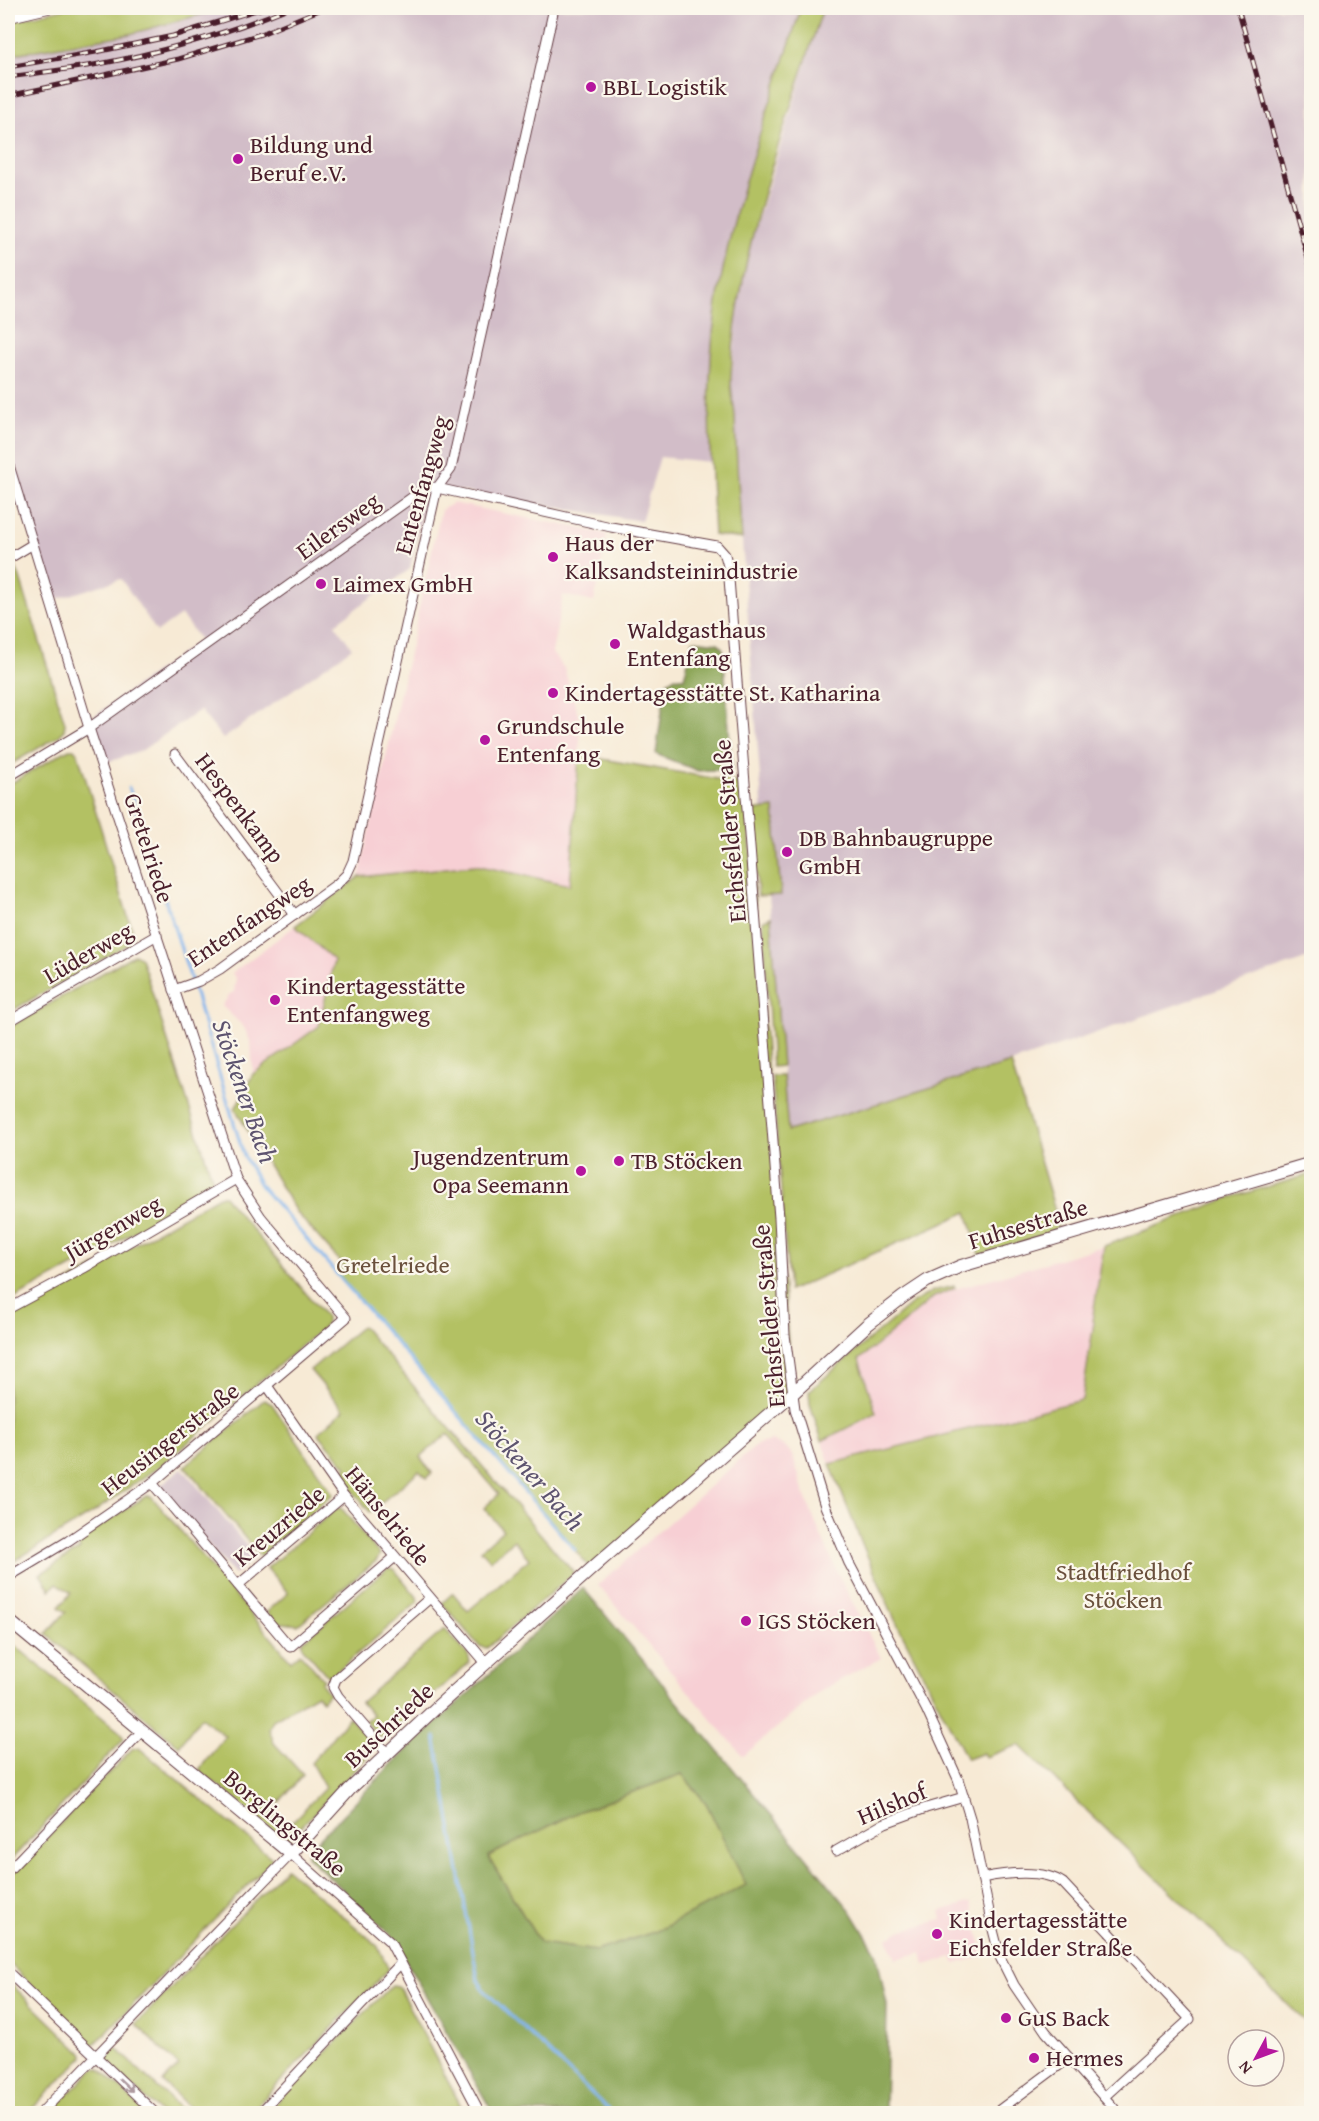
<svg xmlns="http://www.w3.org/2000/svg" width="1319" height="2121" viewBox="0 0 1319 2121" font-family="'Gentium Book Plus',serif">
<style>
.built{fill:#f7cfd4}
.industrial{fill:#d2bdc8}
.green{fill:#b3c164;stroke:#7e7048;stroke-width:1.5}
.forest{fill:#8ea75a;stroke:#6c6342;stroke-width:1.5;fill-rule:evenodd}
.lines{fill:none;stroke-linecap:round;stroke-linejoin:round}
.stream{stroke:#80b4ed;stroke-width:3}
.minor-casing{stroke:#643d44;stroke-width:11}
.tertiary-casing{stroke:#643d44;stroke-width:14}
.minor{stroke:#fff;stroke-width:9}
.tertiary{stroke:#fff;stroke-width:12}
.rail-casing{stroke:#4a1f2b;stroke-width:5}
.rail{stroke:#fbf7ec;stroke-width:3;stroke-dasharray:9;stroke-linecap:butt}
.oneway{stroke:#ae9aa0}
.poi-dot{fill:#b5179e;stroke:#fbf7ec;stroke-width:2}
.labels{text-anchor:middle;stroke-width:4.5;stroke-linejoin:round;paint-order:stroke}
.poi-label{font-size:24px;fill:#4a1f2b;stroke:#fbf7ec;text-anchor:start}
.street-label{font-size:24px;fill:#4a1f2b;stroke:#fbf7ec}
.park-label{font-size:24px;fill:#6a503c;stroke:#fbf7ec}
.water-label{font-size:26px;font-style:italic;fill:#5d536f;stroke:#fbf7ec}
</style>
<rect width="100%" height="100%" fill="#fbf7ec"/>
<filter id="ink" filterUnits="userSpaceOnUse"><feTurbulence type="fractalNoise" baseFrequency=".0167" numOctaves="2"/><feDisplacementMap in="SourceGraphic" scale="12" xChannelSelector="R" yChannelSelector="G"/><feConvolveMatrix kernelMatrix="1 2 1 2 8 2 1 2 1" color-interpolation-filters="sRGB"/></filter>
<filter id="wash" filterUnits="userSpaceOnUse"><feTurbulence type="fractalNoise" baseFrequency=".008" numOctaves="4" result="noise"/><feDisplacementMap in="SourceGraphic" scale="24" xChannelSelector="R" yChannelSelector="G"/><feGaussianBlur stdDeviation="1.35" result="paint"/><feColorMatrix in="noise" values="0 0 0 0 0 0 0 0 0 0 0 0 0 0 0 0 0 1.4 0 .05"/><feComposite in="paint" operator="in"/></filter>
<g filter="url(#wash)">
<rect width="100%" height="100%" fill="#f7ead5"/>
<g class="built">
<path d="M453,503L607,534L594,602L563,595L552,653L564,668L581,725L570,885L475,865L359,877L441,510Z"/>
<path d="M295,926L334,960L319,1026L253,1074L251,1043L244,1027L222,1006L230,994L234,992L236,979L232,973Z"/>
<path d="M1104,1246L1092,1321L1094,1322L1083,1400L830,1464L822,1442L877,1414L860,1360L934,1298L955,1289Z"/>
<path d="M771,1441L779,1443L789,1450L794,1459L804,1494L823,1540L842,1582L881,1658L822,1690L743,1756L598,1585L758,1444Z"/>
<path d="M971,1902L984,1956L955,1964L952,1957L925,1965L922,1952L896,1959L888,1938L902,1930L942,1920L940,1911Z"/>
</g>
<g class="industrial">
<path d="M225,8H801L739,204L724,264L711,354L709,416L710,462L660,457L641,521L428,486L410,569L335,624L352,648L223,739L200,710L141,751L105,763L90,719L200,640L181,615L157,632L121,579L54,600L8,449V55L130,34Z"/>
<path d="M806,8H1311V957L1011,1063L787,1131L736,461L735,416L731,384L739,298L751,242L822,11Z"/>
<path d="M182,1468L256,1557L234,1575L159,1486Z"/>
</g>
<g class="green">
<path d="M66,8H225L130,34L8,55V22Z"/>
<path d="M801,8L822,11C784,130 737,250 731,376C730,389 734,403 735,416C736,457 739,498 742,539L714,535C710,459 705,385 716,309C731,206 770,107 801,8Z"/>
<path d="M8,564L15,566L19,575L65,723L64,731L59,736L8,766Z"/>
<path d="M69,749H74L78,754L133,933L130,943L8,1013V785Z"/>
<path d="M579,755L746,784L792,1394L591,1569L336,1273L344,1266L296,1212L235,1109L253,1074L319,1026L334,960L295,926L359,877L475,865L570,885Z"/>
<path d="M774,808L781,895L758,896L752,811Z"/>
<path d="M771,917L782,1066L772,1067L763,921Z"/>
<path d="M135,954L141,958L213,1181L209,1188L103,1250L8,1302V1028Z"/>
<path d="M1011,1063L1059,1224L1053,1233L980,1255L967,1212L789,1291L772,1076H783L788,1131Z"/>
<path d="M1311,1174L1312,1175L1311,2027L1019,1745L985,1757L983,1753L967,1759L895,1620L863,1546L830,1464L1082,1400L1094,1322L1092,1321L1104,1246L1229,1198Z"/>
<path d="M219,1196H224L326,1317V1325L164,1463L94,1512L8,1565V1313L60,1287Z"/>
<path d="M954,1286L955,1288L934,1297L859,1360L876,1413L822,1441L810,1404L809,1391L911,1304L933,1291Z"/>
<path d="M362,1326L574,1573L487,1648L479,1646L442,1603L453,1593L468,1611L529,1559L514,1540L490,1560L481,1550L503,1530L484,1508L499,1494L448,1434L420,1457L432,1473L427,1478L419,1471L370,1512L339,1474L347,1467L318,1433L344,1410L310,1370Z"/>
<path d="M264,1400L272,1404L333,1494L260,1556L185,1466Z"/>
<path d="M146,1496H151L291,1661L300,1653L324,1680L321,1683L329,1693L322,1701L317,1694L273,1720L269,1729L274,1743L303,1775L272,1810L289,1825L325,1788L311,1763L349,1717L370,1741V1754L292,1836L285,1839L279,1836L199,1770L225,1736L201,1717L179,1746L46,1634L66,1612L59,1607L71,1593L57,1583L50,1590L40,1574L80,1549L76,1542Z"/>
<path d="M340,1508L343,1510L380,1555L376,1561L298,1625L276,1622L267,1612L288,1593L267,1568L336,1509Z"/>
<path d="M388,1568L394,1569L417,1597L418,1602L329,1678L303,1648L302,1642Z"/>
<path d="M445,1629L468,1655L470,1662L386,1737H380L365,1721L372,1715L361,1702Z"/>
<path d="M8,1640L121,1733L124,1739L8,1863Z"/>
<path d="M133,1748H139L273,1859L97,2042L91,2045L8,1962V1878Z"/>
<path d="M682,1774L706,1803L747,1885L657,1931L596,1951L540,1943L488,1856L578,1812Z"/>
<path d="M286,1868L377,1945L389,1969L250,2113H195L163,2082L179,2066L136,2024Z"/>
<path d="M8,1981L83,2054V2057L28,2113H8Z"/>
<path d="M392,1985L398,1986L463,2110V2113H266Z"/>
<path d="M112,2048H116L185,2113H161L107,2062L105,2056Z"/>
<path d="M98,2068L100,2069L147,2113H50L93,2069Z"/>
</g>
<g class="forest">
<path d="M693,640L718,643L723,649L732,769L698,771L656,754L666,683L675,677L684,678Z"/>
<path d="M583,1588L851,1911L876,1952L887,2005L885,2113H493L391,1935L307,1856L308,1850L395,1761ZM682,1774L706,1803L746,1885L657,1931L596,1951L540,1943L488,1856L578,1812Z"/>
</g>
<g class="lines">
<g class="stream">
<path d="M129,788L188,970L244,1156L260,1185L575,1550"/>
<path d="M435,1737L442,1774"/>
<path d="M442,1775L478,1980L484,1990L613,2114"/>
</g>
</g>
</g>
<g filter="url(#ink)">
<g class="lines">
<defs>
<g id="minor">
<path d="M8,18L50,8"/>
<path d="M8,462L89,728L236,1179L261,1217L346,1318L152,1483L68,1541L8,1577"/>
<path d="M8,559L33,544"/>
<path d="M175,754L295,915"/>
<path d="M8,777L89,728L428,486L611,527L717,546L725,555L728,566L779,1218L785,1335L795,1409L825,1506L849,1563L926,1709L958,1779L970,1818L992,1926L1000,1957L1014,1985L1046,2032L1119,2114"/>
<path d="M174,990L199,981L220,969L337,884L347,874L353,861L437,488L451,469L554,8"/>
<path d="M8,1022L157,935"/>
<path d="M8,1309L84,1268L236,1179"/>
<path d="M268,1387L344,1496L486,1663"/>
<path d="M152,1483L290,1647L395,1557"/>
<path d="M238,1585L344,1496"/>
<path d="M388,1754L338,1696L333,1687L336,1679L430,1598"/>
<path d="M836,1851L885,1823L926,1808L964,1797"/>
<path d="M8,1871L142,1731"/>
<path d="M982,1878C1006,1873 1044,1869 1063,1883L1190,2019L1104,2097"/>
<path d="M8,1972L156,2114"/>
<path d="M40,2114L291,1854L390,1942L477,2107L471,2114"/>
<path d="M259,2114L401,1963"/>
<path d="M994,2114L1069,2058"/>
</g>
<path id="tertiary" d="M8,1620L291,1854L350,1789L438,1706L598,1563L792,1394L867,1325L903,1297L927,1281L961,1266L1312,1163"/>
</defs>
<use href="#minor" class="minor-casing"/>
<use href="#tertiary" class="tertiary-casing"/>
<use href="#minor" class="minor"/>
<use href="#tertiary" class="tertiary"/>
<defs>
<g id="rail">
<path d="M1238,8L1312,273"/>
<path d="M8,67L96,52L173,36L263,8"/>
<path d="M8,77C38,73 69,69 99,64C163,52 228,33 288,8"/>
<path d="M8,96L178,59L261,34L324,8"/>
</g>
</defs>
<use href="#rail" class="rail-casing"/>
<use href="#rail" class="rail"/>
</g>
<defs><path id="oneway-shaft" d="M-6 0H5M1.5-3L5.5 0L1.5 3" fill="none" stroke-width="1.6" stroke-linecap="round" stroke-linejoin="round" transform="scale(1.5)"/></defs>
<use class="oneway" href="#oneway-shaft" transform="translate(126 2085) rotate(44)"/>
</g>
<g class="poi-dot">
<circle cx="591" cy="87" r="6"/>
<circle cx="238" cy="159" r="6"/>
<circle cx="553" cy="557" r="6"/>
<circle cx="321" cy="584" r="6"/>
<circle cx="615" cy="644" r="6"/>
<circle cx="553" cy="693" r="6"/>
<circle cx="485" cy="740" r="6"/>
<circle cx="787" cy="852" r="6"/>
<circle cx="275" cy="1000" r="6"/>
<circle cx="619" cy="1161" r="6"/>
<circle cx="581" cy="1171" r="6"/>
<circle cx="746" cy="1621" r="6"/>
<circle cx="937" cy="1934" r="6"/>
<circle cx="1006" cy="2018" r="6"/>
<circle cx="1034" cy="2058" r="6"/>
</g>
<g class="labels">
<g class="poi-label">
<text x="603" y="95">BBL Logistik</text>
<text x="250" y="153">Bildung und<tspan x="250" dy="28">Beruf e.V.</tspan></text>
<text x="565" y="551">Haus der<tspan x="565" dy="28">Kalksandsteinindustrie</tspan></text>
<text x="333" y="592">Laimex GmbH</text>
<text x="627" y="638">Waldgasthaus<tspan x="627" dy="28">Entenfang</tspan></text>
<text x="565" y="701">Kindertagesstätte St. Katharina</text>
<text x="497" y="734">Grundschule<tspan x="497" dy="28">Entenfang</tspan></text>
<text x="799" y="846">DB Bahnbaugruppe<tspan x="799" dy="28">GmbH</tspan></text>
<text x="287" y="994">Kindertagesstätte<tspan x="287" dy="28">Entenfangweg</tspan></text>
<text x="569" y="1165" text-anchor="end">Jugendzentrum<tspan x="569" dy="28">Opa Seemann</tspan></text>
<text x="631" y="1169">TB Stöcken</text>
<text x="758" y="1629">IGS Stöcken</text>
<text x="949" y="1928">Kindertagesstätte<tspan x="949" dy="28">Eichsfelder Straße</tspan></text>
<text x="1018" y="2026">GuS Back</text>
<text x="1046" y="2066">Hermes</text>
</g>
<g class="street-label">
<text transform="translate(422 485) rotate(-74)" y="8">Entenfangweg</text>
<text transform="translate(338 526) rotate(-36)" y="8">Eilersweg</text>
<text transform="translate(240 808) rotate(53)" y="8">Hespenkamp</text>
<text transform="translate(730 831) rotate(-95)" y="8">Eichsfelder Straße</text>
<text transform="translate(149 848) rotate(72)" y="8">Gretelriede</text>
<text transform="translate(249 921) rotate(-34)" y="8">Entenfangweg</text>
<text transform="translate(88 953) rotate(-30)" y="8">Lüderweg</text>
<text transform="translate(1028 1224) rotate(-17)" y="8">Fuhsestraße</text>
<text transform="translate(113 1228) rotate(-30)" y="8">Jürgenweg</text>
<text transform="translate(769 1316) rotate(-95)" y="8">Eichsfelder Straße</text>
<text transform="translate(170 1439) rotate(-38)" y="8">Heusingerstraße</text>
<text transform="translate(388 1516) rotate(51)" y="8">Hänselriede</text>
<text transform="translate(279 1526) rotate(-40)" y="8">Kreuzriede</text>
<text transform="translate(389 1725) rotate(-43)" y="8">Buschriede</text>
<text transform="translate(892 1804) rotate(-23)" y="8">Hilshof</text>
<text transform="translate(285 1823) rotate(40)" y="8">Borglingstraße</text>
</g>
<g class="park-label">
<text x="393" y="1273">Gretelriede</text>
<text x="1123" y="1580">Stadtfriedhof<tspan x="1123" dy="28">Stöcken</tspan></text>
</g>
<g class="water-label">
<text transform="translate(245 1091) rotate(71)" y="9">Stöckener Bach</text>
<text transform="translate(530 1470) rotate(49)" y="9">Stöckener Bach</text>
</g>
</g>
<rect width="1319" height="2121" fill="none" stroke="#fbf7ec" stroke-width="30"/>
<g transform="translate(1256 2058) rotate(229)"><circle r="28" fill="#fbf7ec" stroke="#b4a19f" stroke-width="1.5"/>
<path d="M0-4.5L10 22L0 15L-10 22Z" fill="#b5179e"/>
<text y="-9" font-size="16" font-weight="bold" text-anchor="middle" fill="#4a1f2b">N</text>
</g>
</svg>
